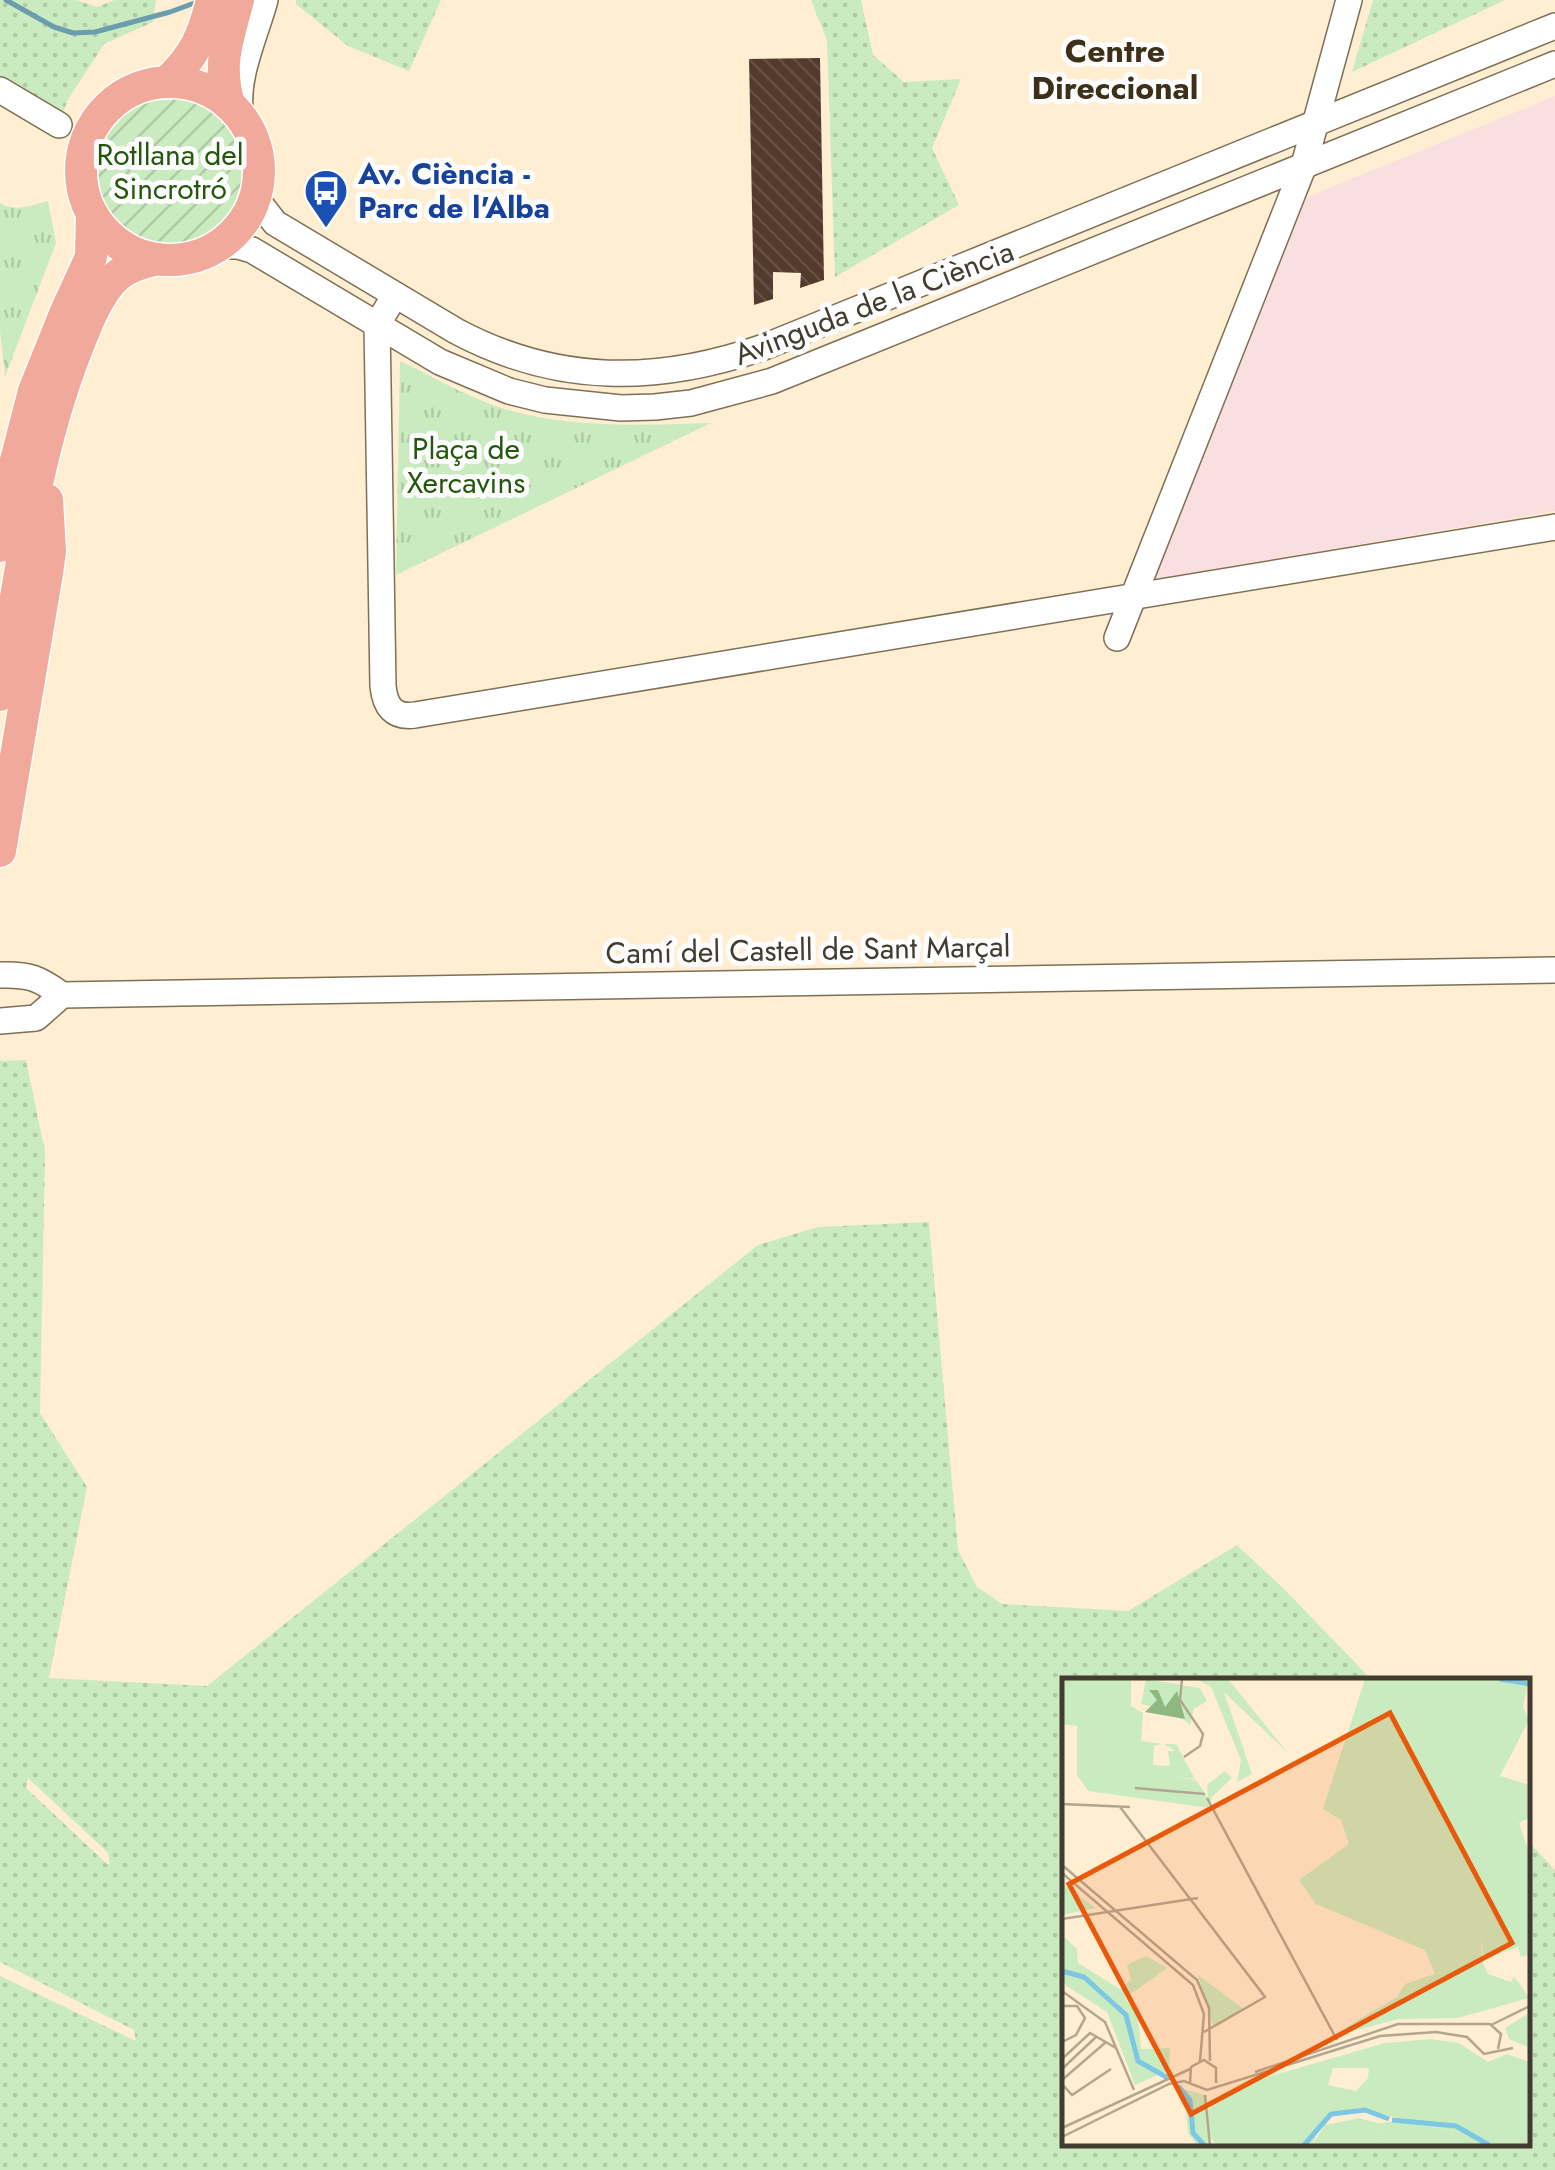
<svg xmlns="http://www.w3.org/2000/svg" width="1555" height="2170" viewBox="0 0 1555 2170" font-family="Jost,sans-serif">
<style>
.industrial{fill:#fadfe0}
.grass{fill:url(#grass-dots);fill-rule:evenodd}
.park{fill:url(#park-tufts)}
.garden{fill:url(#garden-furrows)}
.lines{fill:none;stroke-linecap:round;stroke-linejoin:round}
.stream{stroke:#6a9dae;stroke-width:5}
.building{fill:url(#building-back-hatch)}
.minor-casing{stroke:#7e7055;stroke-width:28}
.major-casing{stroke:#fff;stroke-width:35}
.minor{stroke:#fff;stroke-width:25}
.major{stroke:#f0a99b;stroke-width:32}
.labels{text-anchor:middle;stroke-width:10;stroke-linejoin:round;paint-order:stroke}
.park-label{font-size:30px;fill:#24570d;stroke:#fdfdfd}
.transit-label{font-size:30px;font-weight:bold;fill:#164399;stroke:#fdfdfd;text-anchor:start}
.street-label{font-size:30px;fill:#423b30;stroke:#fdfdfd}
.neighbourhood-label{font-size:32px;font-weight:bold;fill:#3d3018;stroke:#fdfdfd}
.inset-river{fill:none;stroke:#7bc7e4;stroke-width:5}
.inset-road{fill:none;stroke:#b3a691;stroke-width:2.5}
.view{fill:#e8590c;fill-opacity:0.15;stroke:#e8590c;stroke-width:5}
.inset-edge{fill:none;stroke:#423b30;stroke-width:5}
</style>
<defs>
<pattern id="grass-dots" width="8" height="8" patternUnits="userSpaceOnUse" patternTransform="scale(2.5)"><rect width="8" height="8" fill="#caebc0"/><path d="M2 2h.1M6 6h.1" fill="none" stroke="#afcaa5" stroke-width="1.8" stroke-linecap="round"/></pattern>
<pattern id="park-tufts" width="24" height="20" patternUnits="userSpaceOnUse" patternTransform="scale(2.5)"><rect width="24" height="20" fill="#caebc0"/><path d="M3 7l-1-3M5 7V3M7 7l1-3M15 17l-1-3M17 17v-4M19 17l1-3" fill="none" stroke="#afcaa5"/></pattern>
<pattern id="garden-furrows" width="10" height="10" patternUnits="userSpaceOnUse" patternTransform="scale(2.5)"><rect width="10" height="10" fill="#caebc0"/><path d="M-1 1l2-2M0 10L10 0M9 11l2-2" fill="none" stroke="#afcaa5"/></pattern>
<pattern id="building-back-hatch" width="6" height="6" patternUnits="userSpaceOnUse" patternTransform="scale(2.5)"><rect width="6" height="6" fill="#543a2d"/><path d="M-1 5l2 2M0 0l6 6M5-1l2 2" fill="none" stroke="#654f43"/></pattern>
</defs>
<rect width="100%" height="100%" fill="#ffeed1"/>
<path class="industrial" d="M1555,96V511L1150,580L1307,197Z"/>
<g class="grass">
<path d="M0,0H76L97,7L115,0H156L153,22L104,44L67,101L59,125L0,90Z"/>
<path d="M296,0H441L409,71L348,46L296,4Z"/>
<path d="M811,0H861L873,55L904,82L961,79L932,148L959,205L835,277L827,40Z"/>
<path d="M1373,0H1505L1352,72Z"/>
<path d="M26,1060L45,1152L40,1413L87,1487L49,1678L207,1686L758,1245L818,1227L929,1222L958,1550L977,1587L1002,1604L1128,1611L1237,1545L1284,1589L1372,1680H1065V2142H1528V1841L1555,1870V2170H0V1976L136,2041L134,2030L0,1962V1061ZM28,1778L108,1853L110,1864H107L26,1788Z"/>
</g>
<g class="park">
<path d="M48,201L56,243L5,377L0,331V203C15,213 31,205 48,201Z"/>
<path d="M400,361C430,375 460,393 490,404C562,430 637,425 711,423L396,575Z"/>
</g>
<circle class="garden" cx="170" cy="172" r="74"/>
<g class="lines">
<path class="stream" d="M6,0L54,27L73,33L95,32L170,12L200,1"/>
</g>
<path class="building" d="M820,58L824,280L800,288L801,273L773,272V299L754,305L749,59Z"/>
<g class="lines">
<defs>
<g id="minor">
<path d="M0,90L59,125"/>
<path d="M241,117C234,79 255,37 265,0"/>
<path d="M255,197L275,223L456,331C557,385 658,384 764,347L1555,26"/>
<path d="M217,246H238L252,250L440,362L509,391L545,400L621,408L655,407L691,403L772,381L1555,64"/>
<path d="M395,295L377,325L383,686C385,706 393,718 415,715L1555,527"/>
<path d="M1117,638L1304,165L1349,0"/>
<path d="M0,975C29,974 39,978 62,995L1555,970"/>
<path d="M0,1021L36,1018L62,995"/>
</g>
<g id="major">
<circle cx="170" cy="171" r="89"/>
<path d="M167,82C195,56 203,36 212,0"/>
<path d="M229,104C217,65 228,38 238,0"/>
<path d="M0,546L12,476L34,391L65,314L91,257L92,214"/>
<path d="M0,695C20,579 33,461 76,351C85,328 95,301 111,282C124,267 139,264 157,259"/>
<path d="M0,851L47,573L50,551L47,500"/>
</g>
</defs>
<use href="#minor" class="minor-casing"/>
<use href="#major" class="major-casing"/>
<use href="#minor" class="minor"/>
<use href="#major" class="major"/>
</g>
<defs>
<symbol id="bus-pin" viewBox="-11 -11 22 30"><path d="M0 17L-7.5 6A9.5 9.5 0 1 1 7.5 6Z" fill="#1a4fb4" stroke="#fdfdfd"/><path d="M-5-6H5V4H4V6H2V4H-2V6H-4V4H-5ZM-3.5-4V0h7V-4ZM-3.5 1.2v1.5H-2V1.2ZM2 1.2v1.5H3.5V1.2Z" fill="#fff"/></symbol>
</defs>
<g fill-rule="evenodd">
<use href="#bus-pin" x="301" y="166" width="50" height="68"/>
</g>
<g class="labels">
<g class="park-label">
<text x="170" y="165">Rotllana del<tspan x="170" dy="34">Sincrotró</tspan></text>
<text x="466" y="459">Plaça de<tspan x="466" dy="34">Xercavins</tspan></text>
</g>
<g class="transit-label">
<text x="358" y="184">Av. Ciència -<tspan x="358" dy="34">Parc de l'Alba</tspan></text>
</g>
<g class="street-label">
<text transform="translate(874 303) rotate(-21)" y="10">Avinguda de la Ciència</text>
<text transform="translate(808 950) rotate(-1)" y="10">Camí del Castell de Sant Marçal</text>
</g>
<g class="neighbourhood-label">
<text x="1115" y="62">Centre<tspan x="1115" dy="37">Direccional</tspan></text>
</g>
</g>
<g transform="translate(1062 1678)">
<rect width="468" height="468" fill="#ffeed1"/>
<path d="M0,1H69V28L81,35L79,63L100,66L92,68L91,87L108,88L106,73H113L102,66H114L133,101L112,99L134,102L146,120L145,107L163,93L170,100L150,119L147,130L26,113L15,97V48L0,46ZM84,1L138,10L145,23L132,31L128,47L115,35L79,26ZM134,1H166L226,75L162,14L190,96L175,104L179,82L149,9ZM303,1H467L461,29L467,42L438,98L467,107V140L457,145L467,175V276L459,279L456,269L422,281L419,257L420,282L426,296L449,304L452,298L467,320L396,340L337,341L287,354L284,349L335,319L343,306L373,296L363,272L254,226L237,202L287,166L279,142L261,131ZM0,205L2,207L34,230L0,237ZM0,257L15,271L16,285L58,311L69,302L65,287L84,278L105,290L63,320L76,337L79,371L108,370L107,392L73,407L45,334L0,305ZM467,335V363L466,369L447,361L443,350ZM368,361L397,365L426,384L445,376L467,384L466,467H416L399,454L357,447L352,467H314L323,447L317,445L347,442L306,433L262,440L250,467H153L146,454V432L185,405L323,365ZM271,390H307L306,400L294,413L266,407ZM121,411L143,417L148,467H135L126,455L123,421L115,414Z" fill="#caebc0" fill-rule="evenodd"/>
<path d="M87,12H96L103,29L115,13L123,41L83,34L95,22Z" fill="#8fb782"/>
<path d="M136,297L183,332L151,348Z" fill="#caebc0"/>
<path d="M297,440L323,447L314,467H250L263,447ZM356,447L399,454L416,467H352Z" fill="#caebc0"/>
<path class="inset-river" d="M438,1L468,6M0,293L22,299L64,337L76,383L106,400M116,408L128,422L131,455L142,467M330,442L394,448L427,467M242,467L269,436L303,432L327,441"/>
<path class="inset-road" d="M120,1L118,22L141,56L138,68L122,79M73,110L143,116M145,120L275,362M0,126L68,129M58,129L203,319L142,354M0,187L135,302L147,330L148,383M0,195L131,307L142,336L138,383M0,241L136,220M0,313L43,344L72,412M0,328H15L23,340L14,357L0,364M429,347L468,328M0,381L28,355L54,370M0,391L35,358M193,394L336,346H428L439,356L436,371M0,402L44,364M128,405L129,389L142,382L154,390V405M0,406L10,417L49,391M143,417L148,467M0,450L128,391M0,459L107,406L122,403L145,412L318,358L374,354L405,359L422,376L451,370"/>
<path class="view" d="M328,35L450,265L129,436L7,206Z"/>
<rect width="468" height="468" class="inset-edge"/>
</g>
</svg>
